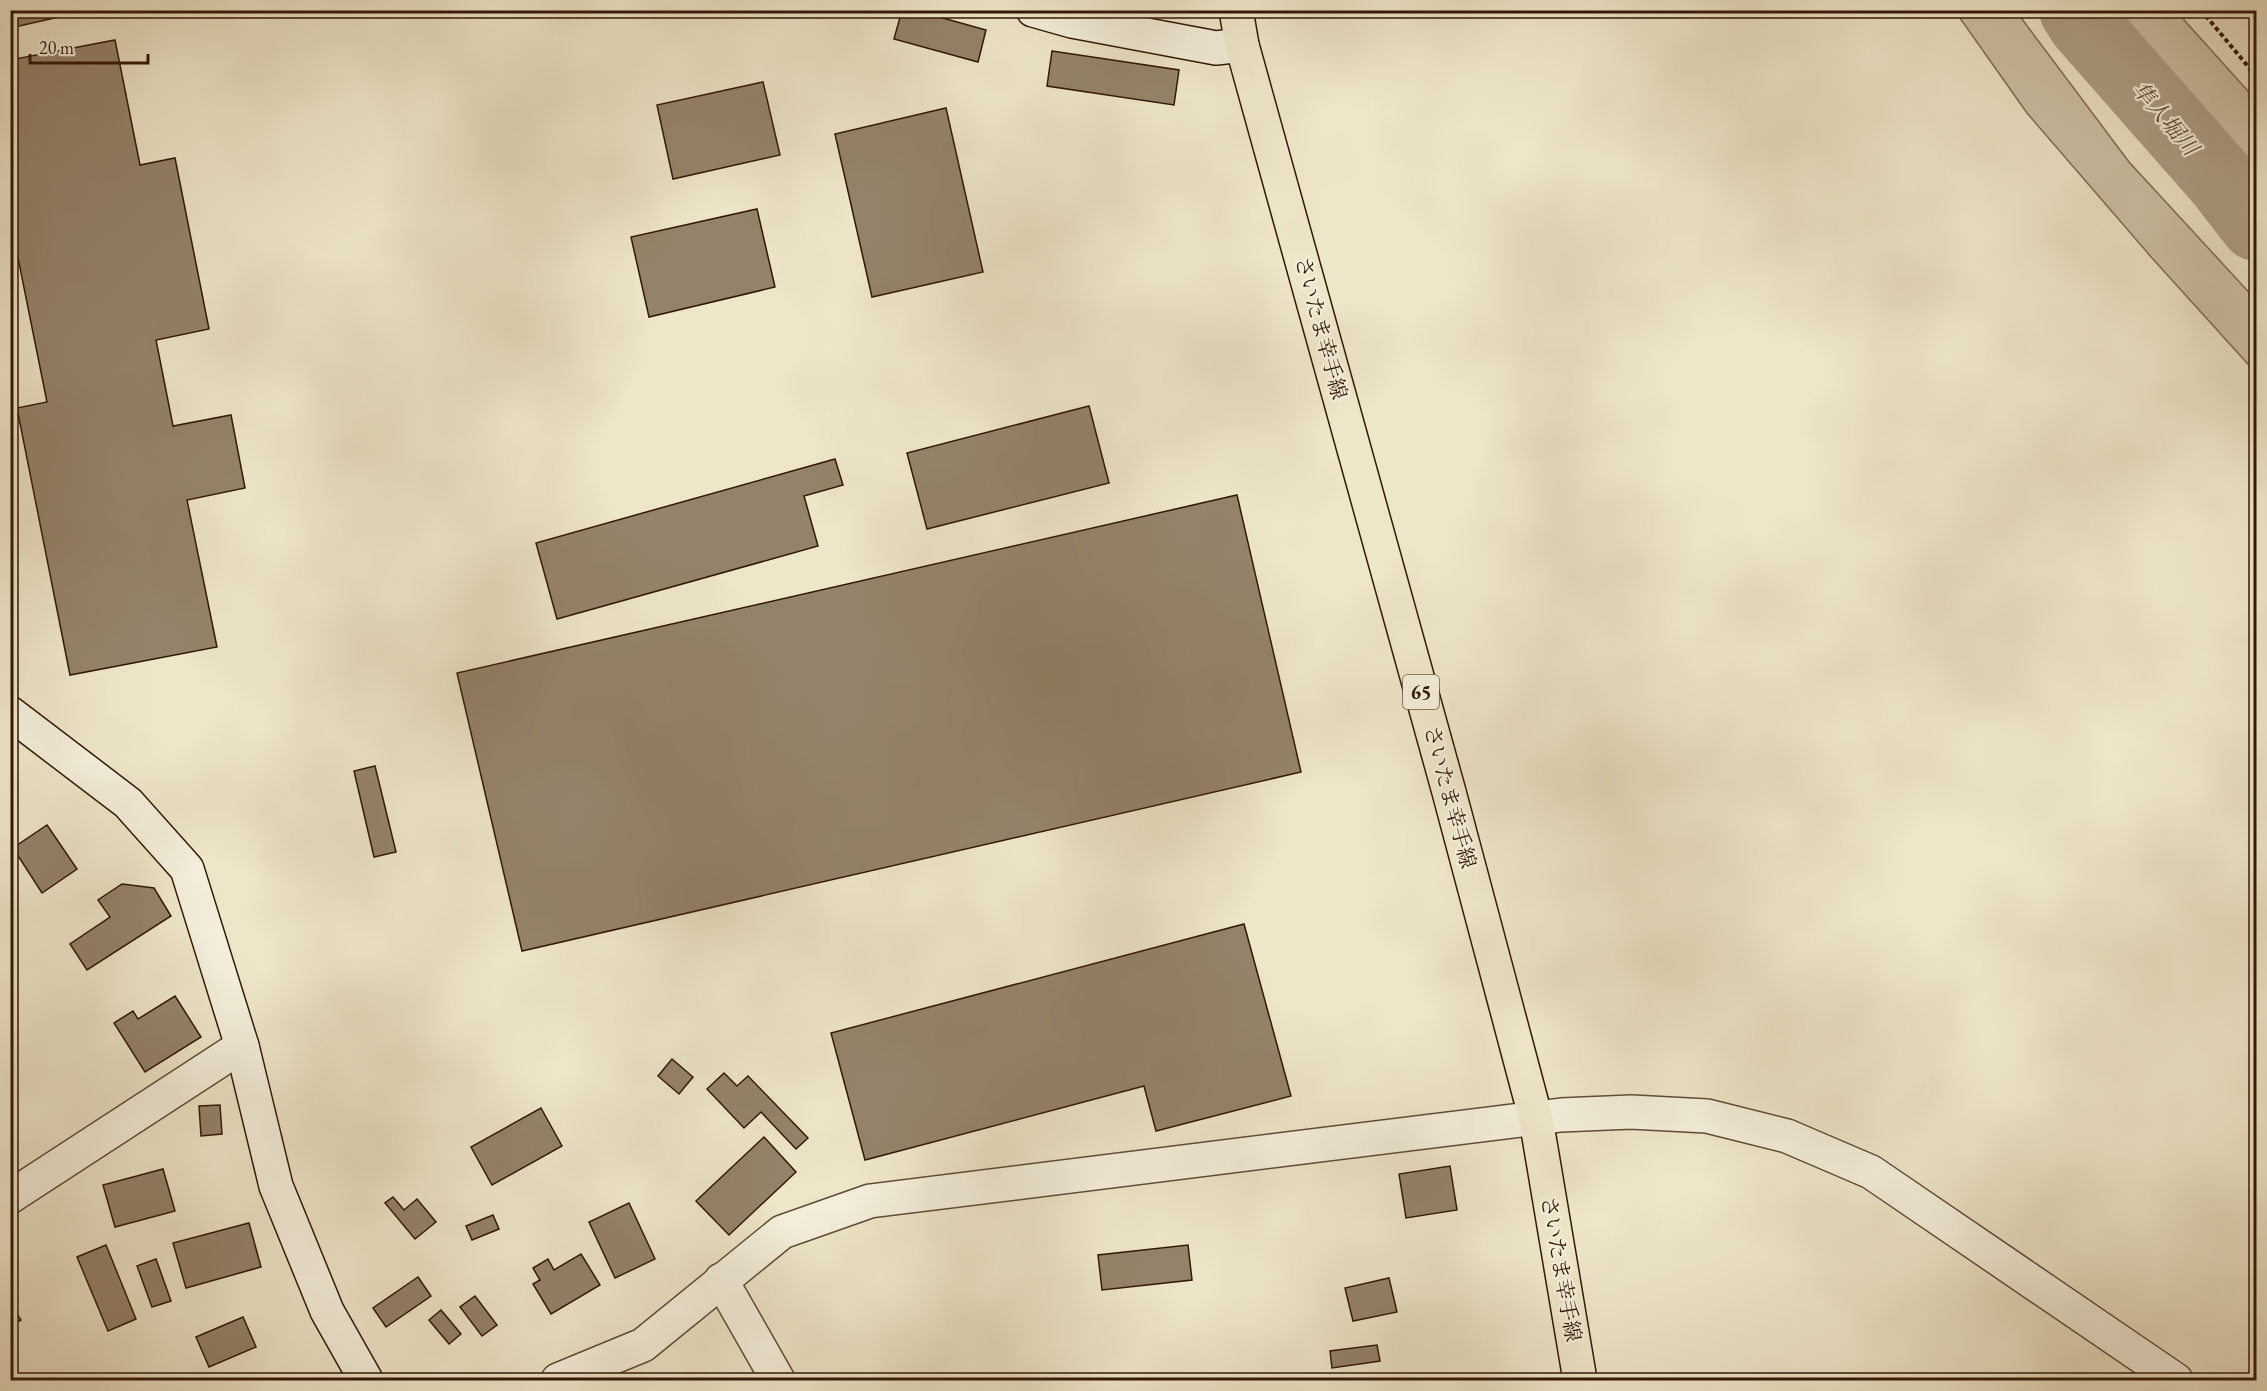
<svg xmlns="http://www.w3.org/2000/svg" width="2267" height="1391" viewBox="0 0 2267 1391" font-family="'EB Garamond','Noto Serif JP',serif">
<style>
.green{fill:#cec3a8;stroke:#806d57;stroke-width:1.5}
.lines{fill:none;stroke-linecap:round;stroke-linejoin:round}
.river{stroke:#aea087;stroke-width:72}
.building{fill:#94836b;stroke:#321706;stroke-width:1.5}
.street-casing{stroke:#614b37;stroke-width:36}
.secondary-casing{stroke:#321706;stroke-width:36}
.primary-casing{stroke:#321706;stroke-width:36}
.path{stroke:#321706;stroke-width:4;stroke-dasharray:4.5 3;stroke-linecap:butt}
.street{stroke:#f4efdc;stroke-width:33}
.secondary{stroke:#f4efdc;stroke-width:33}
.primary{stroke:#eee6c9;stroke-width:33}
.labels{text-anchor:middle;stroke-width:4.5;stroke-linejoin:round;paint-order:stroke}
.shield{fill:#f4efdc;stroke:#6c5846;stroke-width:1.5}
.shield-label{font-size:20px;font-weight:bold;fill:#321706}
.street-label{font-size:21px;fill:#321706;stroke:#f4efdc}
.water-label{font-size:22px;font-style:italic;fill:#644e3a;stroke:#f4efdc}
</style>
<rect width="100%" height="100%" fill="#eee6c9"/>
<filter id="stains"><feTurbulence type="fractalNoise" baseFrequency=".00333" numOctaves="4"/><feColorMatrix values="0 0 0 0 .2 0 0 0 0 .09 0 0 0 0 .02 0 0 0 .5 -.17"/></filter>
<radialGradient id="worn" r=".72"><stop offset=".6" stop-color="#630" stop-opacity="0"/><stop offset="1" stop-color="#630" stop-opacity=".3"/></radialGradient>
<g class="green">
<path d="M1955,11H2016L2129,162L2256,300V373L2152,258L2027,113Z"/>
<path d="M2117,11H2176L2256,100V174L2162,70Z"/>
</g>
<g class="lines">
<path class="river" d="M2075,10L2084,24L2221,180L2256,225"/>
</g>
<g class="building">
<path d="M10,10H90L10,28Z"/>
<path d="M902,10H914L986,30L978,62L894,39Z"/>
<path d="M115,40L140,165L175,158L209,329L156,340L173,426L231,415L245,488L187,500L217,647L70,675L17,408L47,402L10,218V60Z"/>
<path d="M1052,51L1179,70L1174,105L1047,86Z"/>
<path d="M763,82L780,155L673,179L657,105Z"/>
<path d="M946,108L983,272L872,297L835,134Z"/>
<path d="M757,209L775,287L649,317L631,237Z"/>
<path d="M1089,406L1109,483L927,529L907,453Z"/>
<path d="M835,459L843,485L804,496L818,546L557,619L536,543Z"/>
<path d="M1237,495L1301,772L522,951L457,673Z"/>
<path d="M375,766L396,852L374,857L354,771Z"/>
<path d="M47,825L77,869L42,893L13,848Z"/>
<path d="M122,884L154,888L171,916L87,970L70,944L110,917L98,900Z"/>
<path d="M1244,924L1291,1096L1156,1131L1144,1086L865,1160L831,1033Z"/>
<path d="M175,996L201,1037L145,1072L114,1023L133,1011L138,1019Z"/>
<path d="M672,1059L693,1077L679,1094L658,1076Z"/>
<path d="M724,1073L737,1086L748,1076L808,1138L796,1149L761,1112L744,1128L707,1089Z"/>
<path d="M220,1105L222,1134L201,1136L199,1106Z"/>
<path d="M541,1108L562,1146L492,1185L471,1147Z"/>
<path d="M764,1137L796,1172L729,1235L696,1201Z"/>
<path d="M1450,1166L1457,1210L1406,1218L1399,1174Z"/>
<path d="M163,1169L175,1211L115,1227L103,1185Z"/>
<path d="M393,1197L404,1210L417,1199L436,1222L415,1239L385,1203Z"/>
<path d="M629,1203L655,1259L615,1278L589,1222Z"/>
<path d="M493,1215L499,1229L472,1240L466,1226Z"/>
<path d="M249,1223L261,1267L186,1288L173,1243Z"/>
<path d="M106,1245L136,1319L108,1331L77,1257Z"/>
<path d="M1188,1245L1192,1280L1102,1290L1098,1255Z"/>
<path d="M581,1254L600,1285L551,1314L533,1284L540,1280L533,1268L548,1259L554,1270Z"/>
<path d="M156,1259L171,1301L152,1307L137,1266Z"/>
<path d="M418,1277L431,1296L386,1327L373,1308Z"/>
<path d="M1389,1278L1397,1312L1353,1321L1345,1288Z"/>
<path d="M475,1296L497,1325L482,1336L460,1307Z"/>
<path d="M10,1303L21,1320L10,1327Z"/>
<path d="M441,1310L461,1334L449,1344L429,1320Z"/>
<path d="M243,1317L256,1347L209,1367L196,1337Z"/>
<path d="M1377,1345L1380,1361L1332,1368L1330,1351Z"/>
</g>
<g class="lines">
<defs>
<g id="street">
<path d="M10,1197L242,1046"/>
<path d="M721,1280L778,1380"/>
<path d="M558,1380L643,1345L782,1232L870,1201L1561,1115L1631,1112L1707,1116L1787,1136L1871,1172L2176,1380"/>
</g>
<g id="secondary">
<path d="M1033,10L1072,21L1216,48L1242,45"/>
<path d="M10,713L128,803L187,869L242,1046L276,1186L327,1311L366,1380"/>
</g>
<path id="primary" d="M1236,10L1242,45L1449,792L1536,1119L1580,1380"/>
</defs>
<use href="#street" class="street-casing"/>
<use href="#secondary" class="secondary-casing"/>
<use href="#primary" class="primary-casing"/>
<path class="path" d="M2201,10L2256,76"/>
<use href="#street" class="street"/>
<use href="#secondary" class="secondary"/>
<use href="#primary" class="primary"/>
</g>
<g class="labels">
<rect class="shield" x="1403" y="675" width="36" height="34" rx="4.5"/>
<g class="shield-label">
<text x="1421" y="699">65</text>
</g>
<g class="street-label">
<text transform="translate(1321 328) rotate(75)" y="7">さいたま幸手線</text>
<text transform="translate(1450 797) rotate(75)" y="7">さいたま幸手線</text>
<text transform="translate(1561 1269) rotate(80)" y="7">さいたま幸手線</text>
</g>
<g class="water-label">
<text transform="translate(2166 118) rotate(50)" y="8">隼人堀川</text>
</g>
</g>
<rect width="2267" height="1391" fill="none" stroke="#eee6c9" stroke-width="36"/>
<rect x="12" y="12" width="2243" height="1367" fill="none" stroke="#321706" stroke-width="3"/>
<rect x="18" y="18" width="2231" height="1355" fill="none" stroke="#321706" stroke-width="1.5"/>
<path d="M30 54v9h118v-9" fill="none" stroke="#321706" stroke-width="3"/>
<text x="39" y="54" font-size="18" fill="#321706" stroke="#f4efdc" stroke-width="4.5" paint-order="stroke">20 m</text>
<rect width="100%" height="100%" filter="url(#stains)"/>
<rect width="100%" height="100%" fill="url(#worn)"/>
</svg>
